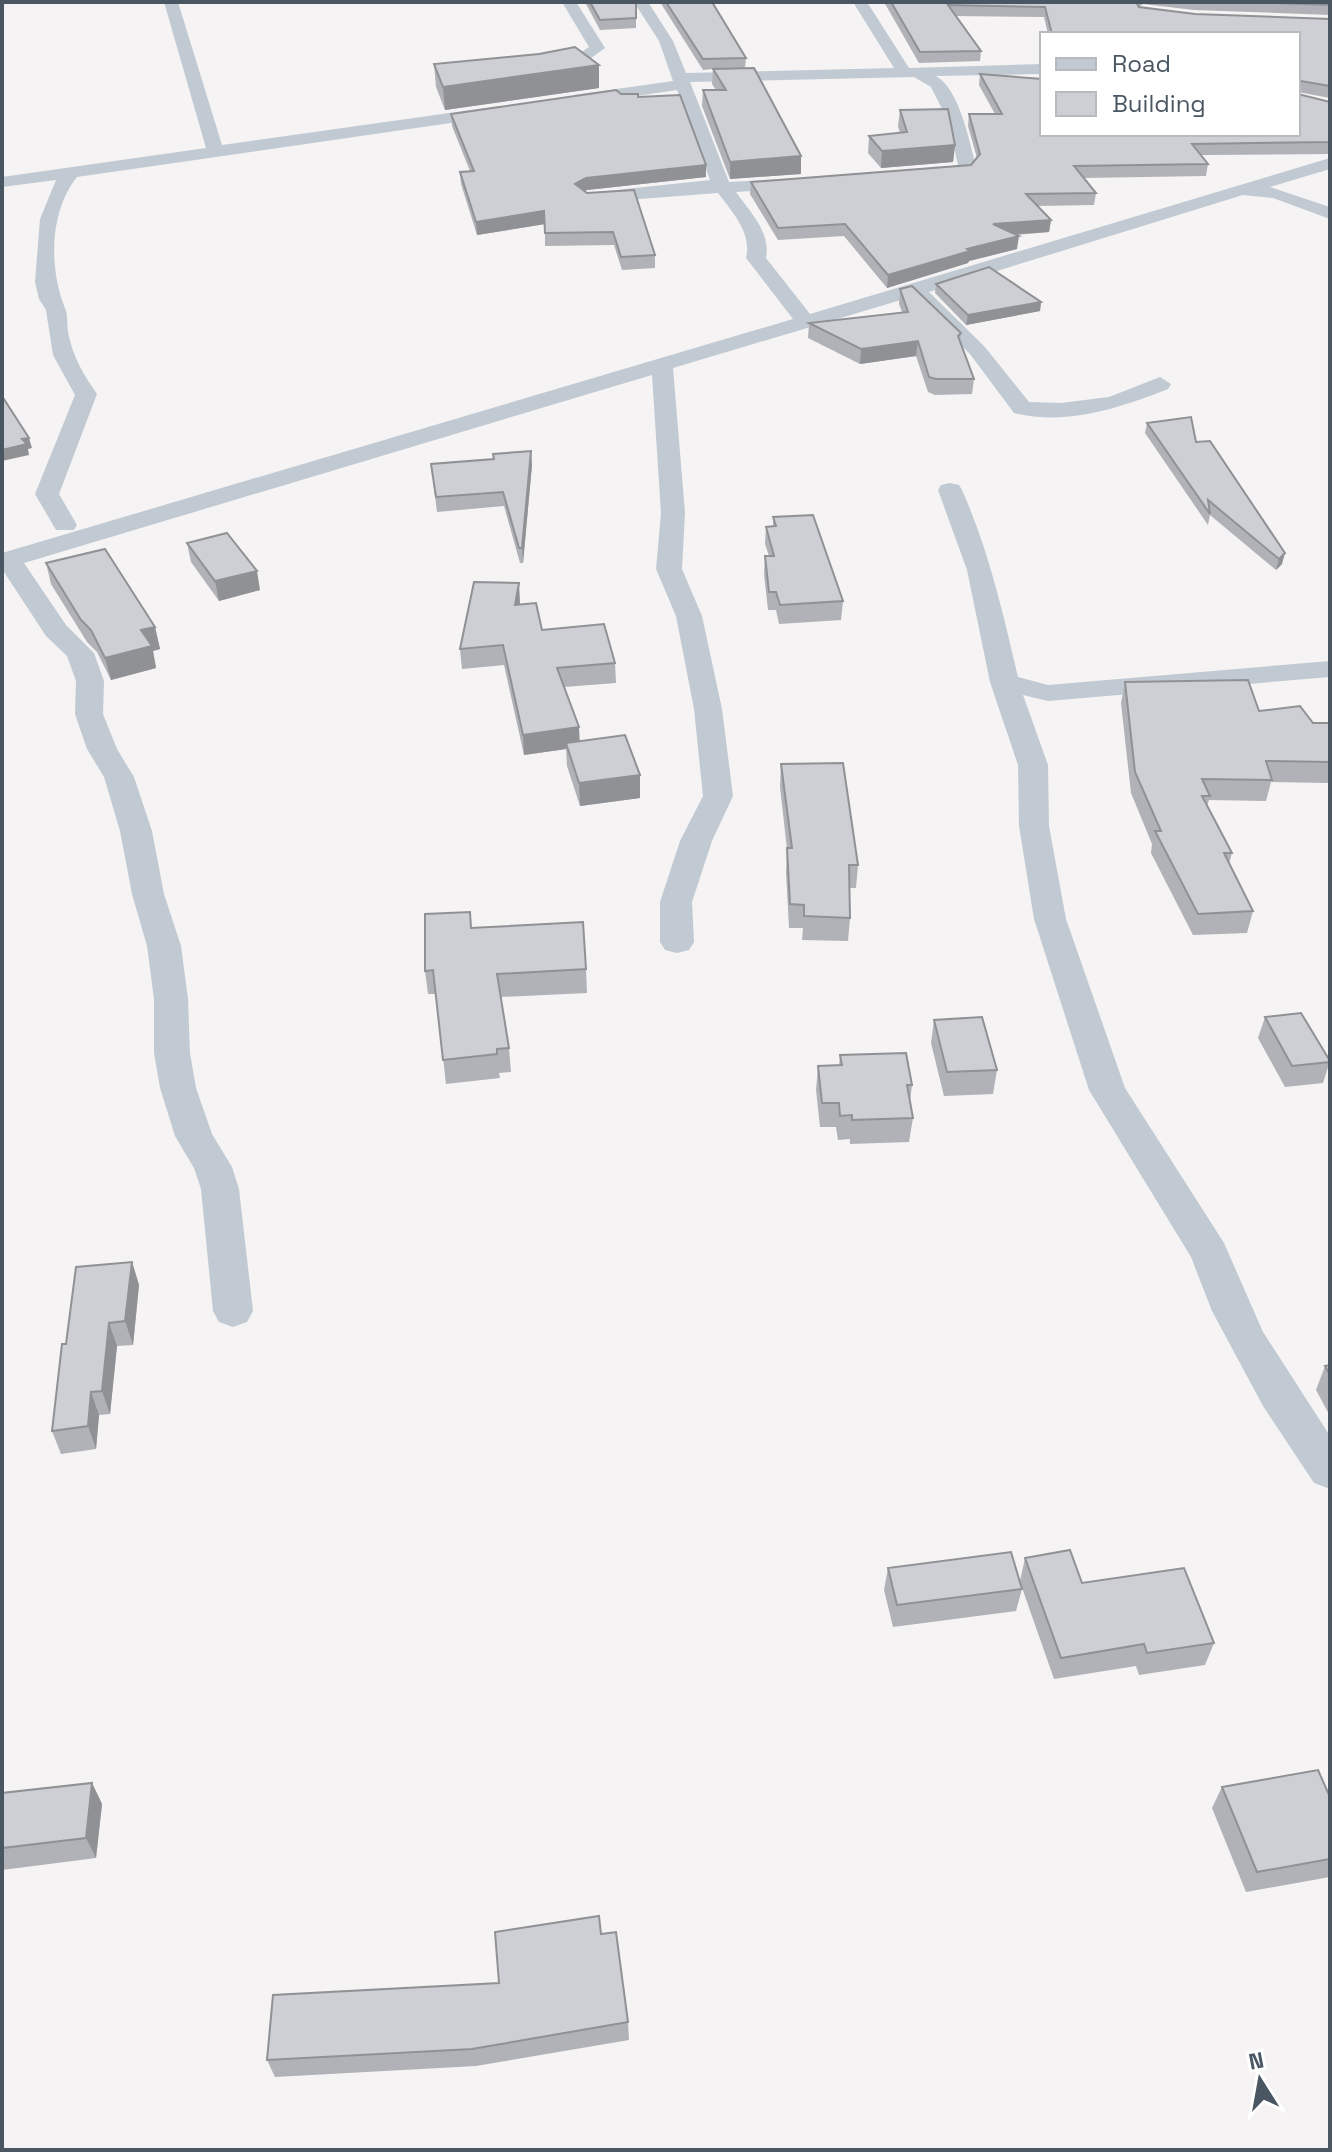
<svg xmlns="http://www.w3.org/2000/svg" width="1332" height="2152" viewBox="0 0 1332 2152" font-family="'Space Grotesk',sans-serif">
<style>
.lines{fill:none;stroke-linecap:round;stroke-linejoin:round}
.street{fill:#c1cad2;fill-rule:evenodd}
.wall{fill:#b0b2b7}
.shaded-wall{fill:#909195}
.building{fill:#cdcfd5;stroke:#909195;stroke-width:2}
</style>
<rect width="100%" height="100%" fill="#f5f3f3"/>
<g class="lines">
<g class="street">
<path d="M164,2H178L222,145L499,106L507,111L499,116L77,177C49,212 49,269 65,308C68,315 67,325 68,332C73,357 83,374 97,394L59,494L77,525L74,530H56L35,494L75,395L53,355L46,310L39,299L35,282L40,219L56,180L2,187V177L206,148Z"/>
<path d="M562,2H576L605,48L587,61L541,74L536,72V66L577,55L589,47Z"/>
<path d="M634,2H648L673,41L686,73L894,68L853,2H867L909,68L1042,64V74L936,76C960,90 969,141 976,166C965,178 924,186 912,175L915,171L958,165L948,121L931,87L914,77L690,82L729,182L798,178L807,183L798,188L736,192C750,212 771,232 766,258L810,314L1330,158V169L1270,187L1330,207V219L1273,198L1243,195L929,292L984,346L1029,402L1061,403L1109,397L1160,377L1171,384L1168,389C1120,408 1066,426 1014,413L970,354L911,297L673,368L685,513L682,569L702,616L722,709L733,796L712,841L692,902L694,942L689,950L677,953L665,950L660,942V902L680,841L703,796L694,709L676,616L656,569L661,513L652,375L24,563L66,625L94,653L104,681L103,714L117,749L134,777L152,831L164,894L181,946L188,999L190,1053L196,1088L212,1134L232,1167L239,1189L253,1311L247,1322L233,1327L219,1322L213,1311L201,1189L194,1168L175,1136L160,1088L154,1053V999L147,946L132,894L120,831L104,777L87,749L75,714L76,681L67,656L46,636L2,569V553L793,319L746,258C752,233 733,213 718,193L588,203L579,198L588,193L710,180L677,90L574,105L566,100L574,95L673,81L659,41Z"/>
<path d="M950,483L959,485L962,490C989,551 1003,613 1018,677L1048,685L1330,661V677L1048,701L1023,695L1048,765L1049,826L1066,919L1125,1088L1224,1243L1263,1332L1330,1436V1489L1314,1483L1263,1406L1212,1311L1191,1257L1089,1090L1034,919L1019,826L1018,765L990,682L967,570L938,490L941,485Z"/>
</g>
</g>
<g class="wall">
<path d="M585,2H636V28L600,30Z"/>
<path d="M660,2H712L746,58L745,68L801,156V174L730,179L702,106L703,90H716L712,84L713,69L703,70Z"/>
<path d="M884,2H1330V15L1194,10L1143,4L1139,7L1195,14L1330,19V98L1298,92V34H1048L1044,17L955,16L981,51L980,61L919,63Z"/>
<path d="M434,64L599,65V88L445,110L436,87Z"/>
<path d="M980,74L1330,102V154L1201,155L1208,164L1206,176L1083,178L1096,193L1094,205L1037,206L1051,220L1049,232L1015,235L1017,249L969,261L968,263L887,288L844,236L778,240L750,194L751,182L971,165L977,158L968,126L969,114H995L979,85Z"/>
<path d="M621,94L638,97L706,165V177L587,190L584,191L655,255V268L622,270L614,245L545,246V224L477,235L461,184L460,172L470,171L452,126L451,114Z"/>
<path d="M900,110L955,145L953,162L881,168L868,153L869,136L900,133L898,126Z"/>
<path d="M936,284L1041,302L1040,311L966,325L935,293Z"/>
<path d="M900,289L961,333L960,341L974,379L972,394L935,395L928,392L916,356L860,364L808,338L809,323L902,312L899,304Z"/>
<path d="M1147,423L1196,442L1210,441L1282,564L1276,570L1210,515L1208,525L1145,433Z"/>
<path d="M493,454L532,465L523,563H520L504,506L437,512L431,464L493,459Z"/>
<path d="M773,517L843,601L841,620L779,624L776,610H768L764,574L765,556H769L765,544L766,527L773,526Z"/>
<path d="M187,543L260,590L219,601L191,562Z"/>
<path d="M46,563L155,627L160,649L153,651L156,668L111,680L97,652L87,642L51,584Z"/>
<path d="M520,602V604L542,630L615,663L616,683L564,687L579,741L640,798L580,806L567,766L566,749L524,755L504,665L462,669L460,649Z"/>
<path d="M1125,682L1313,723H1330V786L1328,783L1271,782L1266,801L1209,800L1207,806L1232,853L1229,864L1253,911L1247,933L1193,935L1151,853L1152,844L1131,793L1121,703Z"/>
<path d="M781,764L858,865L856,888H850V918L848,941L802,940L803,928H789L786,872L787,849L780,787Z"/>
<path d="M472,928L586,969L587,993L501,997L509,1048L511,1072L499,1073L500,1078L446,1084L436,994H428L425,971Z"/>
<path d="M1265,1017L1330,1061L1323,1083L1285,1087L1258,1038Z"/>
<path d="M934,1020L997,1070L993,1094L944,1096L931,1043Z"/>
<path d="M840,1055L912,1085L910,1101L913,1118L909,1142L850,1144V1139L838,1140L836,1127H820L816,1090L818,1066H839Z"/>
<path d="M132,1262L139,1285L133,1345L117,1346L110,1414L99,1415L96,1449L61,1454L52,1431L66,1344Z"/>
<path d="M1330,1365V1416L1316,1390L1325,1366Z"/>
<path d="M1025,1558L1082,1583L1214,1643L1205,1665L1139,1675L1136,1666L1054,1679L1020,1582L1022,1589L1016,1611L893,1627L884,1590L888,1568L1020,1581Z"/>
<path d="M92,1783L102,1804L96,1858L2,1870V1793Z"/>
<path d="M1222,1787L1330,1797V1877L1246,1892L1212,1808Z"/>
<path d="M499,1983L628,2022L629,2040L476,2066L275,2077L267,2060Z"/>
</g>
<g class="shaded-wall">
<path d="M599,65V88L445,110L443,87Z"/>
<path d="M955,145L953,162L881,168L882,151Z"/>
<path d="M801,156V174L730,179V162Z"/>
<path d="M706,165V177L587,190L575,197V184L586,178Z"/>
<path d="M544,211L545,224L477,235L476,222Z"/>
<path d="M1051,220L1049,232L992,236L993,224Z"/>
<path d="M1019,236L1017,249L969,261L968,263L887,288L888,275L967,249Z"/>
<path d="M1041,302L1040,311L966,325L968,315Z"/>
<path d="M918,341L916,356L860,364L861,349Z"/>
<path d="M29,438L32,448L28,449L29,455L2,461V450L22,439Z"/>
<path d="M531,451L532,465L523,563L522,548Z"/>
<path d="M1285,553L1282,564L1276,570L1279,559Z"/>
<path d="M257,571L260,590L219,601L215,581Z"/>
<path d="M519,583L520,602L516,624L515,605Z"/>
<path d="M155,627L160,649L153,651L156,668L111,680L105,658L141,630Z"/>
<path d="M579,727L580,746L566,743V749L524,755L523,735Z"/>
<path d="M640,775V798L580,806L579,783Z"/>
<path d="M132,1262L139,1285L133,1345L125,1321Z"/>
<path d="M109,1323L117,1346L110,1414L102,1391Z"/>
<path d="M91,1392L99,1415L96,1449L88,1426Z"/>
<path d="M92,1783L102,1804L96,1858L86,1838Z"/>
</g>
<g class="building">
<path d="M590,2H636V18L600,20Z"/>
<path d="M666,2H712L746,58L703,59Z"/>
<path d="M891,2H1136L1139,7L1195,14L1330,19V86L1301,81L1298,84V34H1052L1045,7L948,5L981,51L920,52Z"/>
<path d="M1248,2H1330V5Z"/>
<path d="M575,47L599,65L443,87L434,64L539,54Z"/>
<path d="M754,68L801,156L730,162L703,90H726L713,69Z"/>
<path d="M980,74L1042,79V134H1298V94L1330,102V142L1192,144L1208,164L1074,166L1096,193L1026,194L1051,220L993,224L1019,236L967,249L970,251L888,275L845,224L778,228L751,182L971,165L980,154L969,114H1002Z"/>
<path d="M616,90L621,94H638V97L680,95L706,165L586,178L575,184L587,193L634,190L655,255L621,257L613,232L545,233L544,211L476,222L460,172L474,171L451,114Z"/>
<path d="M948,109L955,145L882,151L869,136L907,132L900,110Z"/>
<path d="M989,267L1041,302L968,315L936,284Z"/>
<path d="M912,286L961,333L958,336L974,379H936L929,377L918,341L861,349L809,323L908,312L900,289Z"/>
<path d="M2,396L29,438L22,439L27,444L2,450Z"/>
<path d="M1191,417L1196,442L1210,441L1285,553L1279,559L1208,500L1210,514L1147,423Z"/>
<path d="M531,451L522,548H519L503,492L436,497L431,464L494,459L493,454Z"/>
<path d="M813,515L843,601L780,605L776,592H769L765,556H774L766,527L776,526L773,517Z"/>
<path d="M227,533L257,571L215,581L187,543Z"/>
<path d="M105,549L155,627L141,630L152,646L105,658L91,630L81,620L46,563Z"/>
<path d="M474,582L519,583L515,605L536,603L542,630L604,624L615,663L557,668L579,727L523,735L503,645L460,649Z"/>
<path d="M1248,680L1259,711L1300,706L1313,723H1330V762L1266,761L1272,780L1202,779L1210,796H1202L1232,853H1224L1253,911L1198,914L1155,831H1161L1135,772L1125,682Z"/>
<path d="M625,735L640,775L579,783L566,743Z"/>
<path d="M843,763L858,865H849L850,918L804,916V905L790,904L787,848H792L781,764Z"/>
<path d="M470,912L471,928L583,922L586,969L497,974L509,1048L497,1049V1054L443,1060L433,970L425,971V914Z"/>
<path d="M1301,1013L1330,1061V1062L1292,1066L1265,1017Z"/>
<path d="M982,1017L997,1070L947,1072L934,1020Z"/>
<path d="M906,1053L912,1085H907L913,1118L852,1120V1115L840,1116L839,1103H822L818,1066L842,1065L840,1055Z"/>
<path d="M132,1262L125,1321L109,1323L102,1391L91,1392L88,1426L52,1431L62,1344H66L76,1267Z"/>
<path d="M1330,1365V1375L1325,1366Z"/>
<path d="M1070,1550L1082,1583L1184,1568L1214,1643L1147,1653L1144,1644L1061,1658L1025,1558Z"/>
<path d="M1011,1552L1022,1589L897,1605L888,1568Z"/>
<path d="M1318,1770L1330,1797V1859L1257,1872L1222,1787Z"/>
<path d="M92,1783L86,1838L2,1848V1793Z"/>
<path d="M599,1916L601,1934L616,1932L628,2022L472,2049L267,2060L273,1995L499,1983L495,1932Z"/>
</g>
<rect width="1332" height="2152" fill="none" stroke="#4a5661" stroke-width="8"/>
<rect x="1040" y="32" width="260" height="104" fill="#ffffff" stroke="#b7bbc0" stroke-width="2"/>
<rect x="1056" y="58" width="40" height="12" fill="#c1cad2" stroke="#b7bbc0" stroke-width="2"/>
<text x="1112" y="72" font-size="24" fill="#4a5661">Road</text>
<rect x="1056" y="92" width="40" height="24" fill="#cdcfd5" stroke="#b7bbc0" stroke-width="2"/>
<text x="1112" y="112" font-size="24" fill="#4a5661">Building</text>
<g transform="translate(1260 2080) rotate(349)" stroke="#ffffff" stroke-width="6" paint-order="stroke">
<path d="M0-6L14 30L0 20L-14 30Z" fill="#4a5661"/>
<text y="-12" font-size="22" font-weight="bold" text-anchor="middle" fill="#4a5661">N</text>
</g>
</svg>
